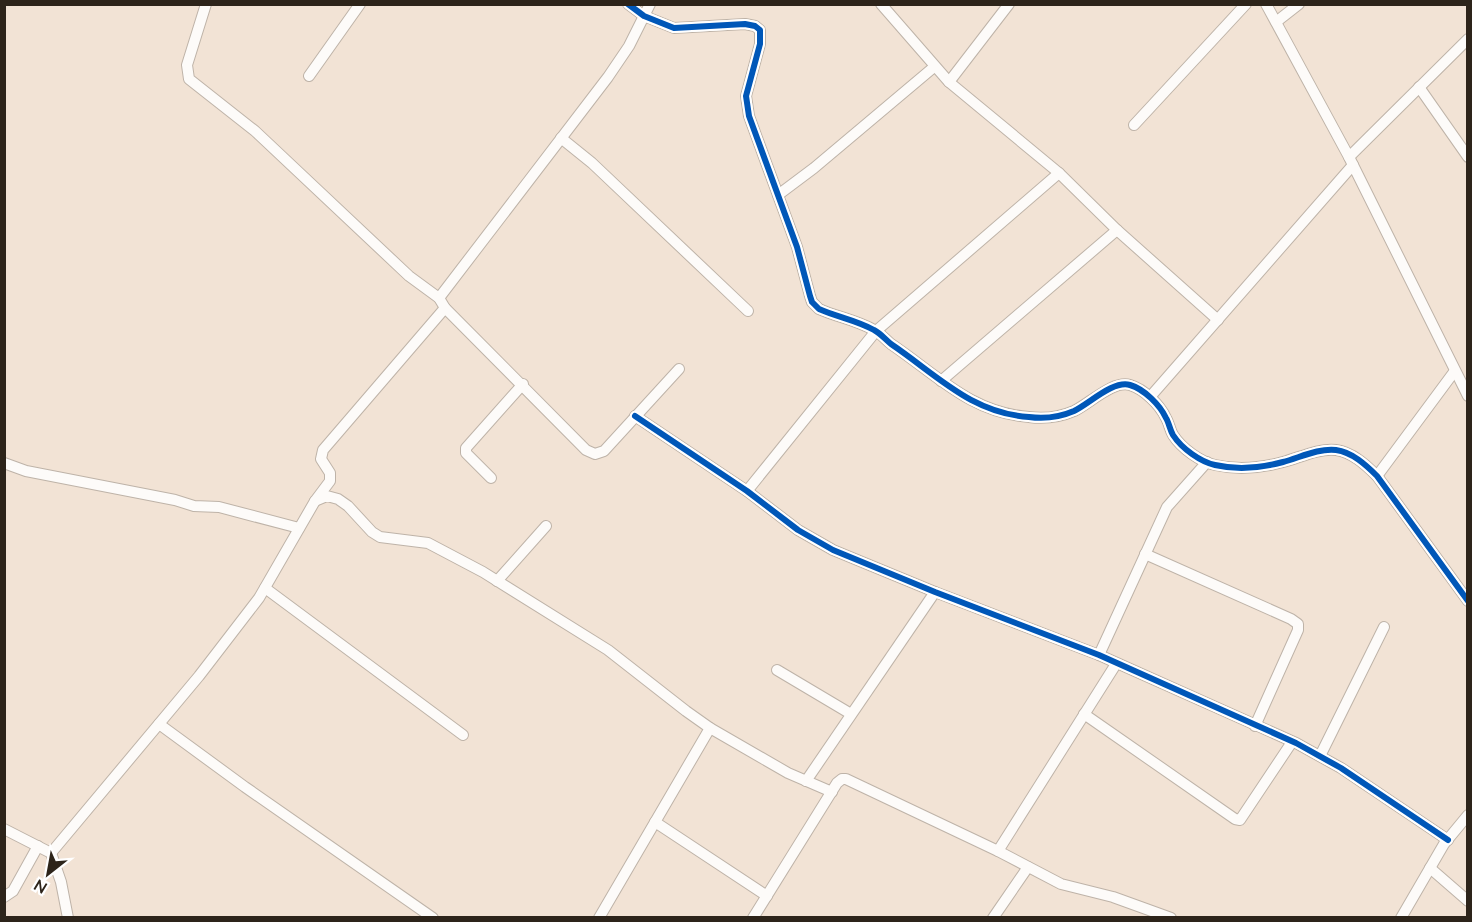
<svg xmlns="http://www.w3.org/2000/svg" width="1472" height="922" viewBox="0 0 1472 922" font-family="'Nunito Sans',sans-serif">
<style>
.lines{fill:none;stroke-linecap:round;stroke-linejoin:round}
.street-casing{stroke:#beb3a8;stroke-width:12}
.street{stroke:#fdfbf9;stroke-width:10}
.cycleway-casing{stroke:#fff;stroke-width:10}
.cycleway{stroke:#0057b8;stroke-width:6}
</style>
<rect width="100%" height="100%" fill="#f2e3d5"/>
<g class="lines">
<defs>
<g id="street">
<path d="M206,4L187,65L189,79L255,131L409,276L439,298L445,308L586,450L595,454L604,451L679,369"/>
<path d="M628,4L644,16L674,28L745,24L755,26L760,30V44L746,96L749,116L797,247L810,296L812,302L819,309C837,317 856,320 874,330C880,333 885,339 891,344C937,375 971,413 1029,417C1044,419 1060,417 1074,411C1089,404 1113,380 1130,385C1144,389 1160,405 1166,418C1169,423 1170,430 1173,435C1182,449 1201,462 1215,465C1237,470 1261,468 1283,462C1299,458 1318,448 1336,450C1352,452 1366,465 1377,476L1468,601"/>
<path d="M881,4L949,82L1059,173L1117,230L1218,320"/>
<path d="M1266,4L1349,157L1468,396"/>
<path d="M1276,22L1299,4"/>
<path d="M309,76L360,4"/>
<path d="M949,82L1009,4"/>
<path d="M1419,87L1468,157"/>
<path d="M1134,125L1246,4"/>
<path d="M561,138L592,163L748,311"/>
<path d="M1349,157L1468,39"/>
<path d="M778,195L814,168L934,67"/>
<path d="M439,298L608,77L629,46L650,4"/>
<path d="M941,381L1117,230"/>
<path d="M1150,397L1353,165"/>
<path d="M635,416L747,491L798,530L833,550L935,592L1099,655L1296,743L1341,768L1448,840"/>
<path d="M4,463L26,471L175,500L194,506L219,507L299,528"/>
<path d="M1377,476L1454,372"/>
<path d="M491,478L466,453V448L523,384"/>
<path d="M747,491L876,331L1059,173"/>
<path d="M315,501L327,496L338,499L348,506L372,532L380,537L428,543L483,572L608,650L686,711L710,728L788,773L832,792"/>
<path d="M1145,554L1291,619L1298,624V630L1255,726"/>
<path d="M497,581L546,526"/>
<path d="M265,588L463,735"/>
<path d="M1099,655L1167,507L1207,462"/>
<path d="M777,670L851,714"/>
<path d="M1084,714L1235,819L1240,820L1292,742"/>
<path d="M159,724L245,787L433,918"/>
<path d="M1320,756L1384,627"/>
<path d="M806,781L935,592"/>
<path d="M655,822L767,896"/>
<path d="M4,829L51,853L61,882L68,918"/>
<path d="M998,851L1116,664"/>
<path d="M51,853L199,676L259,598L315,501L330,481V473L321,459L323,450L445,308"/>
<path d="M1430,868L1468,901"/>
<path d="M4,897L13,891L38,846"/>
<path d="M599,918L710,728"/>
<path d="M753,918L837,783L842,779H846L998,851L1061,884L1113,897L1171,918"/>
<path d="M993,918L1028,867"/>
<path d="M1401,918L1444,844L1468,815"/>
</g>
</defs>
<use href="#street" class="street-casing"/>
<use href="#street" class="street"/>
<defs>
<g id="cycleway">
<path d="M628,4L644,16L674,28L745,24L755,26L760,30V44L746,96L749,116L797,247L810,296L812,302L819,309C837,317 856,320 874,330C880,333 885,339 891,344C937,375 971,413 1029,417C1044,419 1060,417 1074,411C1089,404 1113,380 1130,385C1144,389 1160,405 1166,418C1169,423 1170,430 1173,435C1182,449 1201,462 1215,465C1237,470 1261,468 1283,462C1299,458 1318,448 1336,450C1352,452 1366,465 1377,476L1468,601"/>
<path d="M635,416L747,491L798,530L833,550L935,592L1099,655L1296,743L1341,768L1448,840"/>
</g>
</defs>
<use href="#cycleway" class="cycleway-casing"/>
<use href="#cycleway" class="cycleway"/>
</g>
<rect width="1472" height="922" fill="none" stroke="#2d241a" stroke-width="12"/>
<g transform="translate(48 874) rotate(211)" stroke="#ffffff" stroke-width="4.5" paint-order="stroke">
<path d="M0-4.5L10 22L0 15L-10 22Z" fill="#2d241a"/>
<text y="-9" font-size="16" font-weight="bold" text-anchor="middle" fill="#2d241a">N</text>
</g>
</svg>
